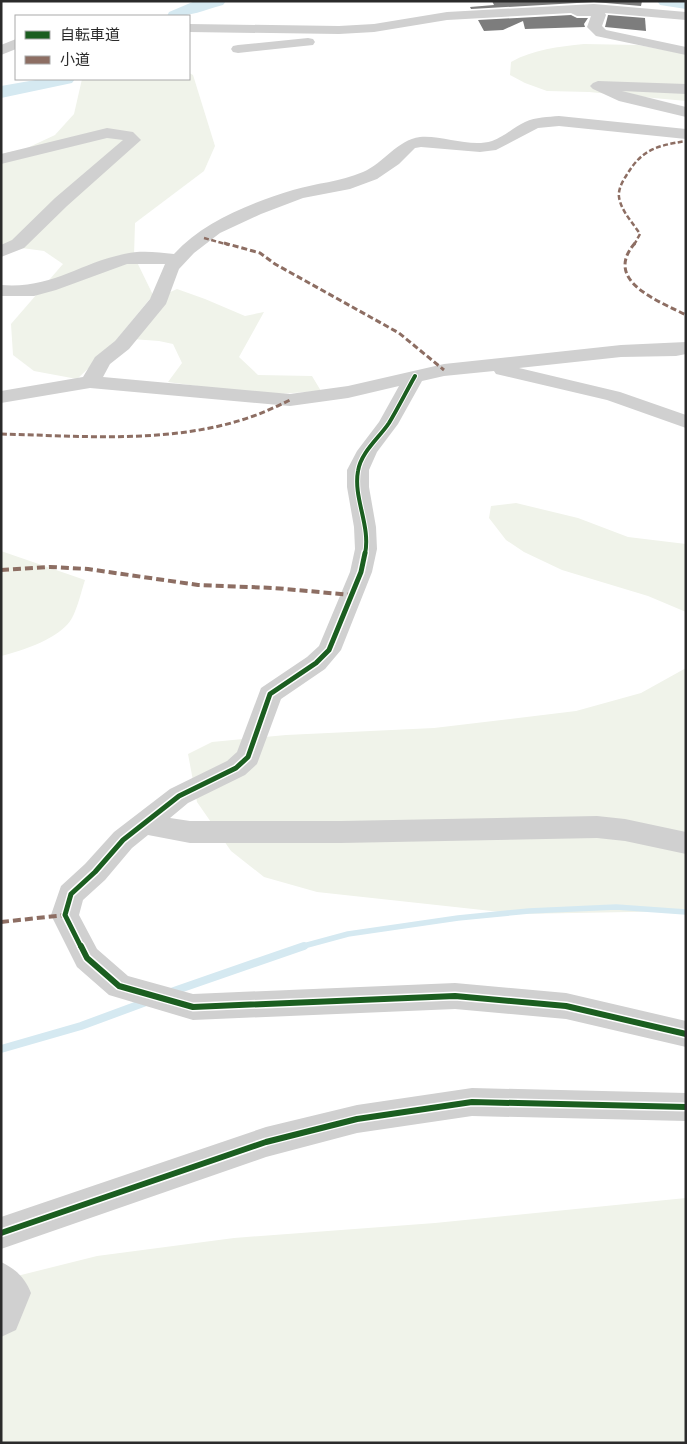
<svg xmlns="http://www.w3.org/2000/svg" width="687" height="1444" viewBox="0 0 687 1444" font-family="'DM Sans','Noto Sans JP',sans-serif">
<style>
.green{fill:#f0f3ea}
.lines{fill:none;stroke-linecap:round;stroke-linejoin:round}
.stream-far1{stroke:#d5e9f1;stroke-width:5.5}
.stream{stroke:#d5e9f1;stroke-width:8}
.river{fill:#d5e9f1;fill-rule:evenodd}
.building{fill:#7d7d7d}
.minor{fill:#d0d0d0;fill-rule:evenodd}
.quiet-far2{stroke:#8d6e63;stroke-width:2.5;stroke-dasharray:5 2.5;stroke-linecap:butt}
.quiet-far1{stroke:#8d6e63;stroke-width:3;stroke-dasharray:6 3;stroke-linecap:butt}
.quiet{stroke:#8d6e63;stroke-width:4;stroke-dasharray:8 4;stroke-linecap:butt}
.cycleway-far2-casing{stroke:#fff;stroke-width:6}
.cycleway-far1-casing{stroke:#fff;stroke-width:8}
.cycleway-casing{stroke:#fff;stroke-width:9}
.cycleway-far2{stroke:#1b5e20;stroke-width:4}
.cycleway-far1{stroke:#1b5e20;stroke-width:5}
.cycleway{stroke:#1b5e20;stroke-width:6}
</style>
<rect width="100%" height="100%" fill="#fff"/>
<g class="green">
<path d="M584,44L638,45L686,54V101L589,92L547,91L525,83L510,75L511,62C534,49 558,47 584,44Z"/>
<path d="M189,73L193,75L215,146L204,171L135,223L134,256L153,295L108,350L77,379L34,371L13,355L11,324L63,264L44,251L7,246L1,249V154L25,149L55,135L74,114L82,79H189Z"/>
<path d="M177,289L205,299L245,316L264,312L239,357L258,375L312,376L321,391L263,395L168,382L182,363L173,344L159,341L132,339L166,294Z"/>
<path d="M516,503L578,518L628,537L686,544V612L648,596L562,570L524,552L506,540L489,518L491,506Z"/>
<path d="M1,551L85,580C81,592 78,607 72,618C61,638 22,651 1,656Z"/>
<path d="M686,668V911L518,914L317,892L264,877L231,851L197,802L188,754L212,742L286,735L434,728L576,711L641,693Z"/>
<path d="M686,1198V1443H1V1280L97,1256L234,1238L435,1223Z"/>
</g>
<g class="lines">
<path class="stream-far1" d="M300,947L348,934L458,918L529,911L616,907L686,912"/>
<g class="stream">
<path d="M171,992L304,946"/>
<path d="M1,1049L81,1026L146,1002"/>
</g>
<g class="river">
<path d="M195,1H226L223,5C201,11 190,17 167,16L169,12Z"/>
<path d="M657,1H686V9L660,5Z"/>
<path d="M41,79H75L72,83L1,98V86Z"/>
</g>
</g>
<g class="building">
<path d="M492,1H642L641,6L594,2L471,9L470,7L494,5Z"/>
<path d="M571,15L577,18H588L584,24L585,27L525,29L523,21L503,30L484,31L478,20Z"/>
<path d="M608,15L645,18L646,31L605,27Z"/>
</g>
<g class="lines">
<g class="minor">
<path d="M594,4L686,12V20L605,13L606,15L602,26L606,30L686,47V55L596,36L587,27L591,16H577L571,13L447,20L374,32L339,34L189,32V24L339,26L374,24L447,12Z"/>
<path d="M308,38L313,39L315,42L313,45L238,53L233,52L231,49L233,46L238,45Z"/>
<path d="M16,39V49L1,55V45Z"/>
<path d="M598,81L686,84V94L622,91L686,107V117L619,101L593,89L590,86L593,83Z"/>
<path d="M559,116L686,129V139L559,126L538,128L496,150L480,152L421,147L415,148L399,164L377,179L350,189L303,198L261,214L220,233L194,253L179,269L166,304L129,349L110,364L103,377L290,394L348,386L444,364L621,345L686,342V354L676,356L621,357L519,368L620,392L686,415V428L607,400L496,374L494,371L444,376L422,381L398,424L377,452L369,470V487L376,527L377,549L372,572L341,650L325,669L281,699L257,764L245,775L188,803L170,818L190,821H341L597,816L625,819L686,832V854L625,841L597,838L341,843H190L148,835L132,848L105,880L83,900L79,915L97,949L128,976L193,994L455,983L566,993L686,1021V1047L566,1019L455,1009L193,1020L109,995L77,967L51,915L61,886L85,864L114,832L170,789L227,761L237,752L261,688L307,657L319,646L350,572L355,549L354,527L347,487V470L357,451L379,422L399,386L348,398L290,406L90,388L1,403V391L83,377L95,357L115,341L150,299L165,264H127L56,290L34,296H1V285C52,289 77,264 124,254C140,250 157,252 174,254C204,221 251,203 293,190C316,183 340,182 363,172C384,163 397,140 420,137C443,135 470,148 492,141C504,137 514,127 525,122C536,117 548,117 559,116Z"/>
<path d="M107,128L133,132L141,140L67,206L24,248L1,257V245L12,240L55,198L123,140L107,138L1,164V154Z"/>
<path d="M472,1088L686,1093V1121L472,1116L357,1133L266,1157L1,1249V1217L266,1127L357,1105Z"/>
<path d="M1,1262C16,1269 25,1278 31,1293L16,1330L1,1337Z"/>
</g>
<g class="quiet-far2">
<path d="M204,238L229,245"/>
<path d="M634,245L640,234C633,223 621,211 619,197C618,190 622,182 626,176C642,149 656,146 686,141"/>
</g>
<g class="quiet-far1">
<path d="M224,243L260,253L275,264L399,333L444,370"/>
<path d="M635,243C602,281 659,301 686,315"/>
<path d="M1,434C85,436 178,445 259,414C269,410 280,405 290,400"/>
</g>
<g class="quiet">
<path d="M1,570L50,567L88,569L198,585L274,588L352,595"/>
<path d="M1,922L65,915"/>
</g>
<defs>
<path id="cycleway-far2" d="M365,554C371,526 353,498 358,471C361,452 379,438 389,423C398,408 406,392 415,376"/>
<path id="cycleway-far1" d="M81,947L65,915L71,894L95,872L123,840L179,796L236,768L248,757L270,694L316,663L329,650L361,572L365,553"/>
<g id="cycleway">
<path d="M81,946L87,958L119,986L193,1007L455,996L566,1006L686,1034"/>
<path d="M1,1233L266,1142L357,1119L472,1102L686,1107"/>
</g>
</defs>
<use href="#cycleway-far2" class="cycleway-far2-casing"/>
<use href="#cycleway-far1" class="cycleway-far1-casing"/>
<use href="#cycleway" class="cycleway-casing"/>
<use href="#cycleway-far2" class="cycleway-far2"/>
<use href="#cycleway-far1" class="cycleway-far1"/>
<use href="#cycleway" class="cycleway"/>
</g>
<rect width="687" height="1444" fill="none" stroke="#2b2b2b" stroke-width="5"/>
<rect x="15" y="15" width="175" height="65" fill="#ffffff" stroke="#aaaaaa"/>
<rect x="25" y="31" width="25" height="8" fill="#1b5e20" stroke="#aaaaaa"/>
<text x="60" y="40" font-size="15" fill="#2b2b2b">自転車道</text>
<rect x="25" y="56" width="25" height="8" fill="#8d6e63" stroke="#aaaaaa"/>
<text x="60" y="65" font-size="15" fill="#2b2b2b">小道</text>
</svg>
